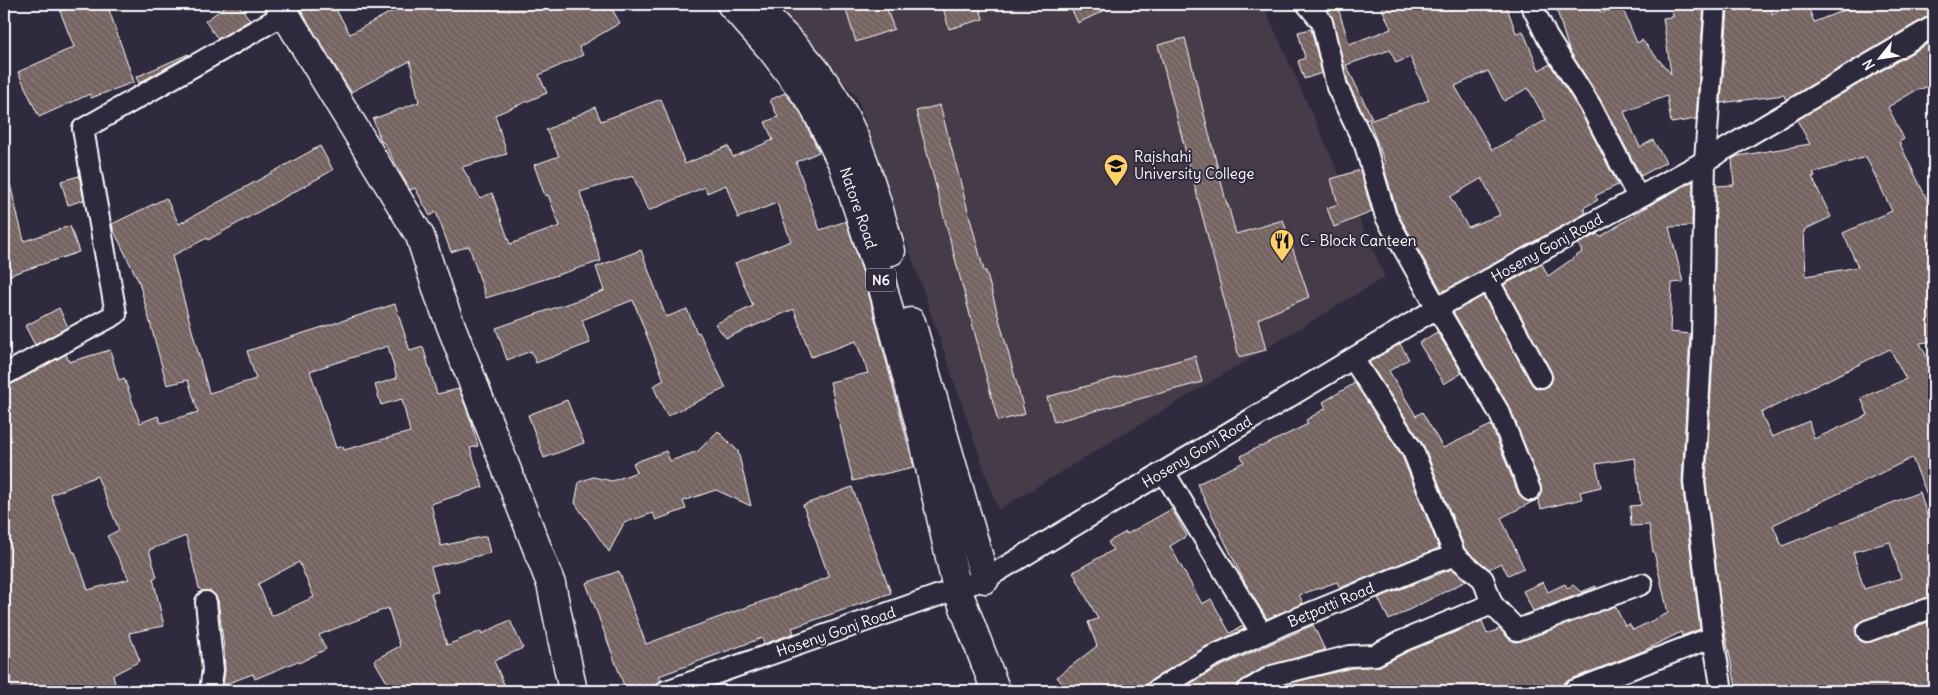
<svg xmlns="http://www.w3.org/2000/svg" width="1938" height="695" viewBox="0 0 1938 695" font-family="Delius,sans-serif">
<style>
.built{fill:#443b48}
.building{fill:url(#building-back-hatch);stroke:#fff;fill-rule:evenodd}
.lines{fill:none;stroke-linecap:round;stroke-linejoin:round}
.street-casing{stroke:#fff;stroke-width:24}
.secondary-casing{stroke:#fff;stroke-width:31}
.highway-casing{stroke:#fff;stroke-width:31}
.street{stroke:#2f2a3d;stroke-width:20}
.secondary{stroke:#2f2a3d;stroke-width:28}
.highway{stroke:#2f2a3d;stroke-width:28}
.labels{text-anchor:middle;stroke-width:4;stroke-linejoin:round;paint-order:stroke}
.shield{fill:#2f2a3d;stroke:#c1bfc5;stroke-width:1}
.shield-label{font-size:14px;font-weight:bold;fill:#fff}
.poi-label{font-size:15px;fill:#fff;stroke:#2f2a3d;text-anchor:start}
.street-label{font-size:15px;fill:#fff;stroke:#2f2a3d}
</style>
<defs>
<pattern id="building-back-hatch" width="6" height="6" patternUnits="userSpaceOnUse" patternTransform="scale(1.25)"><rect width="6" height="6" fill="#746461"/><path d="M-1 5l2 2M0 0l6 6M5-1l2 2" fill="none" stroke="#897b79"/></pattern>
</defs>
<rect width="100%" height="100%" fill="#2f2a3d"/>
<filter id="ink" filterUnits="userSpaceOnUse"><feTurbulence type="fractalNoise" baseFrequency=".02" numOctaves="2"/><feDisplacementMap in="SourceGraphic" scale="10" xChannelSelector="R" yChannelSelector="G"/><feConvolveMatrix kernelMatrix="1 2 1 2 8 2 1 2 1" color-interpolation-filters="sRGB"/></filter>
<g filter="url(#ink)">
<path class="built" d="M768,4H1263L1385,277L998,510L857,97Z"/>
<g class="building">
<path d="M79,4H107L134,82L91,98L90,94L39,117L18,72L74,47L60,11Z"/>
<path d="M229,4H238L250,20L218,39L205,21Z"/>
<path d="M297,4H333L350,34L389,13L412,4H447L450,9L465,4H609L620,23L579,47L583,55L539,75L547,93L495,115L507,154L462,167L480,198L492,193L510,244L560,226L548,195L545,196L534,165L559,156L546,130L595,107L601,121L661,99L685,164L728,146L733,157L773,140L765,122L778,117L770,100L785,93L800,112L819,152L796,162L820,230L846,221L864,277L914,467L853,481L830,382L868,373L856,341L811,357L794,309L726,338L715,324L753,306L735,263L791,241L777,203L738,218L726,185L707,193L705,187L648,211L633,176L580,192L601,261L486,298L469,246L451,252L436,212L430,216L415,188L410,190L384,143L381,141L373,119L419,102L410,61L351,92Z"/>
<path d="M844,4H885L894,29L856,42Z"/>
<path d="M942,4H979L983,19L949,29Z"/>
<path d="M1069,4H1118L1078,23Z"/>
<path d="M1322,4H1337L1349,44L1391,29L1380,4H1506L1516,33L1523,31L1539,70L1550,64L1580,111L1618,185L1595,196L1598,200L1583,208L1586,213L1442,292L1397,212L1383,164L1385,163L1369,121L1429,100L1410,57L1396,63L1390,50L1346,65L1372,118L1366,120L1348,83L1333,19ZM1488,71L1504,101L1528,88L1546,120L1492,150L1455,86ZM1482,178L1500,215L1468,227L1450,197Z"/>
<path d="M1555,4H1596L1601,13L1621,5L1637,43L1642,40L1671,74L1663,18L1673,17L1672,4H1704L1696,119L1671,123L1667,96L1624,112L1640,147L1653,140L1666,162L1641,176L1600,99L1569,50Z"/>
<path d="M1739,4H1772V14L1795,4H1807L1814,22L1847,9L1844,4H1934V14L1928,16L1786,100L1784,95L1721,103L1728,9L1738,10Z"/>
<path d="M1311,29L1322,73L1304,79L1298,61L1305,58L1298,32Z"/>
<path d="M1185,38L1227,205H1228L1236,234L1283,220L1309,297L1258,319L1266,350L1239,357L1158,45Z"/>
<path d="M1934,40V84L1913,92L1888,107L1904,139L1899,142L1934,214V341L1920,343L1934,372V512L1912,458L1773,525L1782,546L1920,492L1934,538V595L1863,620L1858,624L1855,629L1859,640L1864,643L1871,642L1934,620V691H1737L1723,624L1706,482L1714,337L1716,186L1734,185L1732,159L1738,156L1810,144L1797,120ZM1866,157L1892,211L1843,233L1858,267L1806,276L1804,230L1831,217L1812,177H1815L1813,173ZM1890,349L1906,379L1861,398L1868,415L1814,439L1809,421L1772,437L1761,413ZM1890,542L1901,578L1864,589L1853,552Z"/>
<path d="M188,54L189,55L139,83L136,77Z"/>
<path d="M940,105L984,271H986L1025,414L998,421L916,111Z"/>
<path d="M320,146L333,170L208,240L207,238L172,256L209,393L256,379L247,351L395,304L410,351L423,347L437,394L459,389L472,424L478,446L470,448L483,487L431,504L441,546L486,536L490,553L431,567L438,592L431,593L447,645L481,631L482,634L510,620L523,648L494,661L507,691H392L374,660L400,646L388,608L319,635L326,649L299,663L298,661L255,679L253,674L223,685L225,671L224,648L218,600L211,591H202L199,588L186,536L149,550L157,577L153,578L164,626L129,633L140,661L113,675L117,691H4V387L10,385L66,354L69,362L110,350L119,380L124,378L140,423L158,416L161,423L198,412L188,380L167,385L139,282L113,229L112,224L166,198L179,224ZM388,346L397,378L375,385L381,405L402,399L410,432L344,450L343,446L336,448L310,371ZM97,476L119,530L107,536L129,579L88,590L75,552H73L51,495ZM299,562L314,597L272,616L258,584Z"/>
<path d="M1360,170L1372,212L1334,227L1327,208L1338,204L1331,179Z"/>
<path d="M79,176L84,200L68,205L61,181Z"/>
<path d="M1693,181L1692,226L1669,227L1683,282L1672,283L1670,332L1690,334L1682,482L1700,629L1682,636L1681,632L1643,651L1569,680L1564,683L1561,689L1556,691H1294L1291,683L1352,668L1380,666L1407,652L1482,621L1487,634L1500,629L1508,638L1515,642L1521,641L1615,606L1625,626L1629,624L1633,630L1668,613L1654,552H1653L1649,525L1631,526L1630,506L1641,505L1635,458L1596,464L1601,487L1580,492L1582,499L1541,509L1538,499L1501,518L1524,568L1508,575L1501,563L1489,569L1465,549L1424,446L1369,362L1400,344L1409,359L1389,371L1416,416L1422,412L1443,448L1491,425L1519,495L1528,502L1535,501L1542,492L1541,486L1511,410L1453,312L1483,296L1531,383L1534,387L1540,389L1547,387L1553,378L1551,371L1504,285L1542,264L1548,276L1582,252L1578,244L1597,234L1600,237L1652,204Z"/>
<path d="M4,184H10L24,241L70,226L79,252L4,277Z"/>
<path d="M641,250L666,317L687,309L697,333L699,332L726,388L667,416L653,386L664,380L633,300L582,320L590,343L536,363L531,351L507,360L496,328L604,291L596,267Z"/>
<path d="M59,308L68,327L35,345L25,326Z"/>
<path d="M1437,332L1462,373L1444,384L1419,343Z"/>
<path d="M1195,356L1202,382L1054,422L1047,397Z"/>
<path d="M1355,383L1402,456L1439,548L1340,588L1337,582L1299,595L1303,603L1267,619L1243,579L1197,484L1244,462L1241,456L1260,446L1261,447L1308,424L1306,420L1326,408L1323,402Z"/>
<path d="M567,400L584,443L544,458L528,415Z"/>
<path d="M718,431L738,451L751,506L716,490L683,501L686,509L656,520L653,513L624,523L609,552L575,503L579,482L593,477L612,481L637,472L633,463L666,451L670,461L698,451Z"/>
<path d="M852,487L891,593L792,628L794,633L764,644L762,638L659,676L661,680L657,684L654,691H626L586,583L619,571L646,644L829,577L803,505Z"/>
<path d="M1172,509L1187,536L1170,546L1202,604L1211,599L1230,633L1243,626L1245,629L1205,647L1150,681L1146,685L1144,691H1068L1057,677L1097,646L1088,622L1098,619L1073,572L1113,550L1108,542L1126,532L1127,534Z"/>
<path d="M1452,569L1466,581L1389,620L1378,598Z"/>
<path d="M1543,582L1548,592L1565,584L1568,589L1573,585L1581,592L1596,586V588L1533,611L1523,591Z"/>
<path d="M1313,625L1325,650L1266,666L1241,681L1236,689L1231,691H1178L1217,668Z"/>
</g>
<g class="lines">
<defs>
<g id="street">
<path d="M1307,4L1322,22L1337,87L1365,145L1386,217L1437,308L1500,414L1530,490"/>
<path d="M1531,4L1547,37L1590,105L1638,197"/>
<path d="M1716,4L1705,161L1702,336L1694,482L1713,637L1722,691"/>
<path d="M1488,280L1541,377"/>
<path d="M1353,359L1413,451L1455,556"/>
<path d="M4,375L116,314L83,129L285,14"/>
<path d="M1164,472L1262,634"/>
<path d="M206,602L213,670L210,691"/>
<path d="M1867,631L1934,607"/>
<path d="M666,691L985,579L1437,308L1705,161L1934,26"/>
<path d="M1156,691L1211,657L1286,623L1435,562L1455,556L1483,579L1492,604"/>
<path d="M1247,691L1272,676L1350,656L1375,655L1402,641L1492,604L1517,630L1642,584"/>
<path d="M1573,691L1713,637"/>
</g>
<path id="secondary" d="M279,4L420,236L439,295L551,584L573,691"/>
<g id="highway">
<path d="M731,4L772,50L813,104L843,164L879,273L924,441L957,589L996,691"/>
<path d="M765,16C786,38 809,59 826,85C860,135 874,193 891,251"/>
<path d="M911,322L985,579"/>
</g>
</defs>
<use href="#street" class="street-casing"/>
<use href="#secondary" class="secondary-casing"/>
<use href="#highway" class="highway-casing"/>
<use href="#street" class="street"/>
<use href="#secondary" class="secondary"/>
<use href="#highway" class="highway"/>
</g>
</g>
<defs>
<symbol id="university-pin" viewBox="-11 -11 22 30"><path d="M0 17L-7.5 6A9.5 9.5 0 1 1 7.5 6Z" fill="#ffd166" stroke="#2f2a3d"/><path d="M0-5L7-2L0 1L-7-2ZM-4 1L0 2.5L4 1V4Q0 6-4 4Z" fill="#111"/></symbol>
<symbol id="restaurant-pin" viewBox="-11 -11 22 30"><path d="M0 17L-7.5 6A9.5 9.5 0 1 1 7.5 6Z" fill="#ffd166" stroke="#2f2a3d"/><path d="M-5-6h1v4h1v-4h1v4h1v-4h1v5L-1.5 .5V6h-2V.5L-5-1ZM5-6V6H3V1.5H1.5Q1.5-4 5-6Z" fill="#111"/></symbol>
</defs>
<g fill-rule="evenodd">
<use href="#university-pin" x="1102" y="152" width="28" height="38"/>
<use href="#restaurant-pin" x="1268" y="227" width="28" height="38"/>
</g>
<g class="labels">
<rect class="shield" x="866" y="268.5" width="30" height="23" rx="4"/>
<g class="shield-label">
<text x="881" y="285">N6</text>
</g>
<g class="poi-label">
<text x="1134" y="162">Rajshahi<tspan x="1134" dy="17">University College</tspan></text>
<text x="1300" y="246">C- Block Canteen</text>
</g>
<g class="street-label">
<text transform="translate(858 208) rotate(71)" y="5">Natore Road</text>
<text transform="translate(1547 248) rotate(-29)" y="5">Hoseny Gonj Road</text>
<text transform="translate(1197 452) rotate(-31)" y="5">Hoseny Gonj Road</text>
<text transform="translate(1331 605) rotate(-23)" y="5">Betpotti Road</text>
<text transform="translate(836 632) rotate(-19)" y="5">Hoseny Gonj Road</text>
</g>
</g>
<rect width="1938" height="695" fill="none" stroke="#2f2a3d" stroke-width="20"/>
<rect x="10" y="10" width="1918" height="675" fill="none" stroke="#fff" stroke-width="2" filter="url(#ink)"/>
<g transform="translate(1880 58) rotate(240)" stroke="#2f2a3d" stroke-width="4" paint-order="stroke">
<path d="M0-4L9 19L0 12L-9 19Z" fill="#ffffff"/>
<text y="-8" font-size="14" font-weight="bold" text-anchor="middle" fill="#ffffff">N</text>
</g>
</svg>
